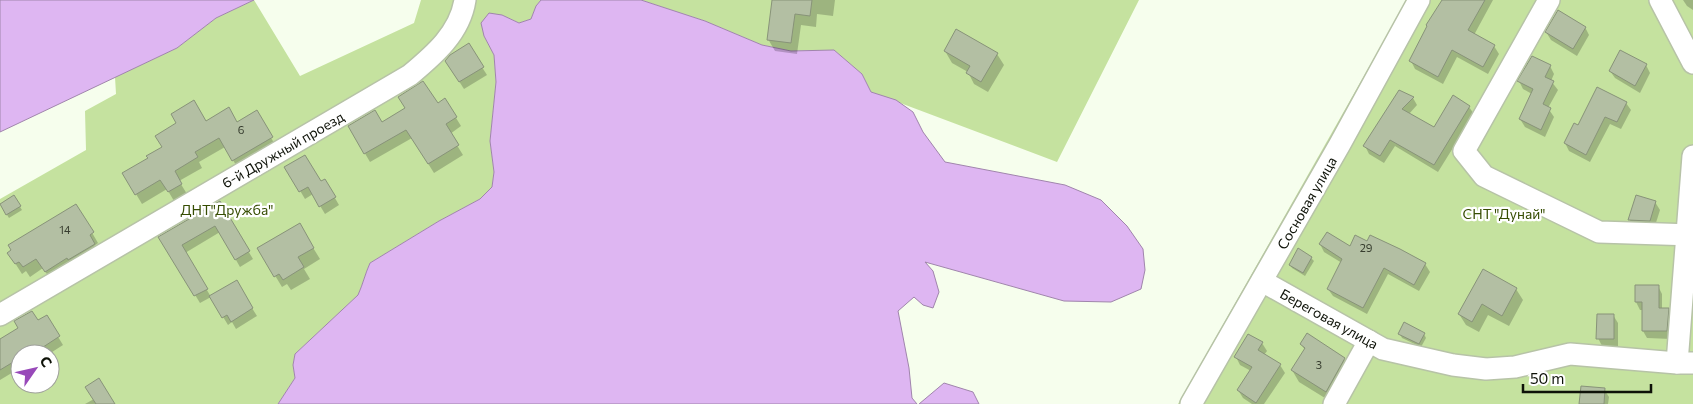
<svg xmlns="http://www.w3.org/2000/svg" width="1693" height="404" viewBox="0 0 1693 404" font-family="Commissioner,sans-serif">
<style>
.green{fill:#c5e29f;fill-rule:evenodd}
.water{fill:#deb6f2;stroke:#a085ac}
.shadow{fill:#0003}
.building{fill:#b3bfa3;stroke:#889379}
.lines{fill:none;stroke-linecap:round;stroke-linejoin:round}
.minor-casing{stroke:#b7c3a7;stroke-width:24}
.minor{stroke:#fff;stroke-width:21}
.labels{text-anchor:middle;stroke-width:4.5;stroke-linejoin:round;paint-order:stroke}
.number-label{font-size:11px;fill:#373d2f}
.street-label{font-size:14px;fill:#0e1208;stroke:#fff}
.park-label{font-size:14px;fill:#364d02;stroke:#fff}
</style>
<rect width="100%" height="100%" fill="#f6feed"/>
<g class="green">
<path d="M254,0L300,76L414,23L421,0H541L536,6L531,19L519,23L502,15L484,36L494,55L496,82L490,141L494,172L492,187L480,199L439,221L370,263C365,274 363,284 358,295L295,354L293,365L295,378L278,404H0V199L86,150L85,111L116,94L115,77L177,48L216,18ZM20,354H50V384H20Z"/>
<path d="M641,0H1139L1057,162L871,92L862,74L834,50L791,51L762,45L705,21Z"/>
<path d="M1407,0H1693V404H1178Z"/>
</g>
<g class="water">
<path d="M0,0H254L216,18L177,48L0,132Z"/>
<path d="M541,0H641L705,21L762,45L791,51L834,50L862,74L871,92L896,100L913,112L923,132L945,162L1065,185L1101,200L1127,226L1143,249L1145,270L1141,289L1111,302L1064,301L925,262L933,271L939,292L933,308L923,305L914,297L898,311L909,368L912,398L917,404H278L295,378L293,365L295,354L358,295C363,284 365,274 370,263L439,221L480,199L492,187L494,172L490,141L496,82L494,55L484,36L481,23L489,13L502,15L519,23L531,19L536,6Z"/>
<path d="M944,383L973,392L979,404H919Z"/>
</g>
<g class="shadow">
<path d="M773,0H835L833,16L817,14L816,27L801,25L797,54L775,51L768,39Z"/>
<path d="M1442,0H1493L1474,35L1494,46L1499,54L1488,74L1457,57L1443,84L1415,69L1411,61Z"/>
<path d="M1683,0H1693V10L1687,6Z"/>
<path d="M1585,27L1589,35L1577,56L1551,40L1546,32Z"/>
<path d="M468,45L487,75L464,89L446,61Z"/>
<path d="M945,51L997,54L1004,65L988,92L974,84L968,72L952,63Z"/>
<path d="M1646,65L1650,73L1640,93L1615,78L1610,71Z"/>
<path d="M1550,66L1554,74L1551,81L1558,90L1548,108L1554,117L1545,137L1525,127L1520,119L1532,94L1523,89L1519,81Z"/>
<path d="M1400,91L1413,98L1417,105L1409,114L1434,129L1453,97L1469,107L1474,114L1438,172L1395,146L1384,163L1369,154L1365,146Z"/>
<path d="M445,100L461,126L450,134L463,155L434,173L412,138L370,162L349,126L382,124L437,105Z"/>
<path d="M1626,103L1631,110L1621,129L1610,124L1590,162L1569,151L1565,143Z"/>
<path d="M256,112L277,148L239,170L225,147L199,162L202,168L179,181L187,194L174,201L167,189L142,204L124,174L205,122L236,123Z"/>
<path d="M286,167L321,183L325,181L339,205L325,214L313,194L305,199Z"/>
<path d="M14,197L22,210L9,218L1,205Z"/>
<path d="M1637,197L1655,202L1660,210L1654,229L1634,228L1630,220Z"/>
<path d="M219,203L253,259L240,267L220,232L185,253L211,297L200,303L160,237Z"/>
<path d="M76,205L98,243L94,246L100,255L52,282L43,268L30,277L26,271L22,274L15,263L13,251Z"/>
<path d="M299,225L320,259L304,269L310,279L291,290L287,284L282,287L259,249Z"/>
<path d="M1368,243L1399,250L1425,264L1430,272L1419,291L1388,274L1367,314L1333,296L1328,289L1342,263L1324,252L1320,244L1350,248Z"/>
<path d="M1311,258L1314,261L1305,276L1292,268L1290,265Z"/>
<path d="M236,282L257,316L236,329L232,322L228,325L211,297Z"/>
<path d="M1658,286L1662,294V309L1668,310L1672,317L1671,339L1647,338L1643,331V310H1640L1636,302Z"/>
<path d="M1516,289L1523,300L1509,326L1488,315L1479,332L1466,325L1459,314Z"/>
<path d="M1613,315L1618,323V346H1602L1598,338Z"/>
<path d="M46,317L63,345L49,354H20V368L0,380V340L19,328L38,322Z"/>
<path d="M1400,334H1424L1426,338L1421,347L1402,338Z"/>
<path d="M1262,343L1267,351L1264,355L1280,365L1285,373L1264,404H1252L1243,398L1238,390L1251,371L1240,365L1236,357Z"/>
<path d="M1301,344L1344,359L1351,370L1333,403L1299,382L1292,370L1305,350Z"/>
<path d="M1604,389L1609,397L1608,404H1581Z"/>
<path d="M94,399L113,404H85Z"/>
</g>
<g class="building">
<path d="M772,0H812L810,16L795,14L791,43L767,40Z"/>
<path d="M1442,0H1485L1468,30L1495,45L1483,67L1452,50L1438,77L1409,61L1427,26L1426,25Z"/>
<path d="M1558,10L1586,27L1573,49L1545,32Z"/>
<path d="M956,29L998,53L981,82L966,73L970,66L944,51Z"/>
<path d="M469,43L484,67L459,82L445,61L450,55Z"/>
<path d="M1620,50L1647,64L1635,86L1609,71Z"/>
<path d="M1532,56L1551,65L1545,77L1554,81L1543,104L1551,108L1541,130L1519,119L1533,89L1517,81Z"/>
<path d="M423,81L438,103L445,98L457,117L446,124L459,145L428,164L406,130L364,154L348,126L375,110L382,122L405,108L398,97Z"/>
<path d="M1597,87L1627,102L1617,122L1605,117L1586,155L1564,143L1574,123L1578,125Z"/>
<path d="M1399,90L1414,97L1402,109L1434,127L1453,95L1470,106L1434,165L1390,140L1380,156L1363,146Z"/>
<path d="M194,100L206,121L229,107L237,122L257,110L273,137L232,161L219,138L195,152L198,157L175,171L182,184L168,192L160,180L135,195L122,173L148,158L146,156L162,147L155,136L176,123L171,114Z"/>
<path d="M305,155L321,181L325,179L336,197L319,207L308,187L299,192L284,167Z"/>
<path d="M14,195L21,206L6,215L0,204Z"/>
<path d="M1636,195L1656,201L1650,221L1628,220Z"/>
<path d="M220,201L250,251L235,260L215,226L182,245L208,289L194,296L158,237Z"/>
<path d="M76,204L94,232L90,235L95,244L68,260L67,258L45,272L36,259L23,267L19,262L15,264L7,253L11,250L8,245Z"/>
<path d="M300,223L314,248L298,257L304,267L283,280L279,274L274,277L257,248Z"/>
<path d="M1327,232L1350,246L1355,235L1367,241L1370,235L1400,249L1426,263L1414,285L1384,268L1363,308L1327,289L1342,259L1319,244Z"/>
<path d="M1298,248L1312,257L1303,273L1289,265Z"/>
<path d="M1483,269L1517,288L1502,316L1482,304L1472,322L1458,314Z"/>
<path d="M237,280L253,308L231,322L227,315L222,318L209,296Z"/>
<path d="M1635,285H1659V308H1669L1667,331H1642V302H1635Z"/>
<path d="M32,311L38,320L47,315L60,336L34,353L32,351L27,354H20V358L0,370V339L18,328L14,321Z"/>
<path d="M1597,314H1614V339H1596Z"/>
<path d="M1404,322L1425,333L1419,344L1398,334Z"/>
<path d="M1307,333L1345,358L1326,392L1291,370L1305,348L1300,344Z"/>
<path d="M1248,334L1263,342L1258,350L1281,364L1256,403L1237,390L1252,367L1234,357Z"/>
<path d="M99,378L115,404H96L85,387Z"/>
<path d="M1581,386L1605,388L1604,404H1579Z"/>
</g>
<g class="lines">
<defs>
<g id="minor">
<path d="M1549,0L1464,151L1484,176L1599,232L1693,235"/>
<path d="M1660,0L1693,63"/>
<path d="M1262,281L1383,349L1453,365L1486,369L1515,367L1570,354L1677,363H1693"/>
<path d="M0,315L410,75C434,55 460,33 465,0"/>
<path d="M1677,363L1693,156"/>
<path d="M1191,404L1340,144L1419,0"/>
<path d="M1334,404L1369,341"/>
</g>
</defs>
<use href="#minor" class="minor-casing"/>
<use href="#minor" class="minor"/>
</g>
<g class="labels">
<g class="number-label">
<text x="241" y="134">6</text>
<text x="65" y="234">14</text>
<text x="1366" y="252">29</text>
<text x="1319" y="369">3</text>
</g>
<g class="street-label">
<text transform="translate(283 150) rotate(-30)" y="5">6-й Дружный проезд</text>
<text transform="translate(1307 203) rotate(-60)" y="5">Сосновая улица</text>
<text transform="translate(1329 319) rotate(29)" y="5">Береговая улица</text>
</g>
<g class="park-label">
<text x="227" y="215">ДНТ"Дружба"</text>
<text x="1504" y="219">СНТ "Дунай"</text>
</g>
</g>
<g transform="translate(35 369) rotate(56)"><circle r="24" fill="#ffffff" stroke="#9fa09c"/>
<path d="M0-4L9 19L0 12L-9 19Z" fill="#9849b9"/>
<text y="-8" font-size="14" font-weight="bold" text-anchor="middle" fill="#0e1208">С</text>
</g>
<path d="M1523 384v8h128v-8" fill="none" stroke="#0e1208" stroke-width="2.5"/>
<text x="1530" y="384" font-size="15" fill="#0e1208" stroke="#ffffff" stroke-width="4" paint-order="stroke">50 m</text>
</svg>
